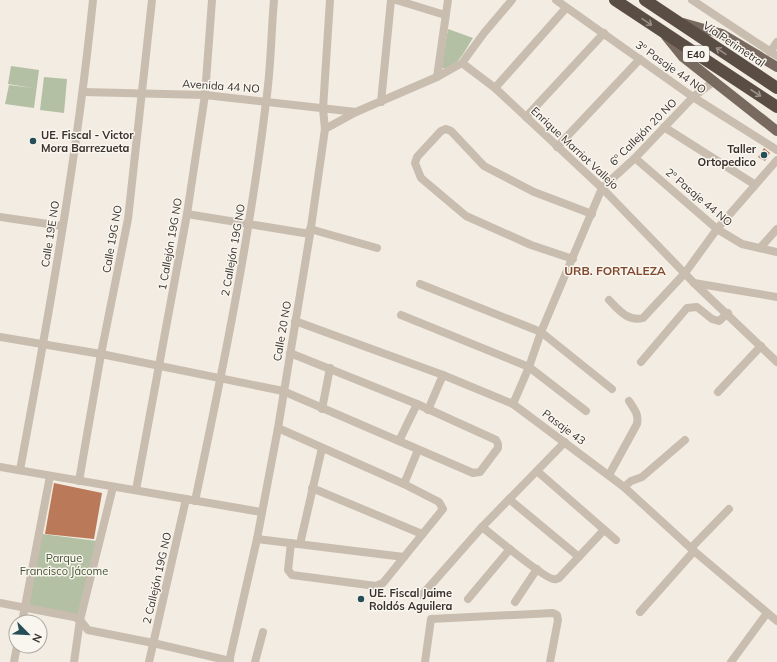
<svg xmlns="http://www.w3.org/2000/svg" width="777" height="662" viewBox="0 0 777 662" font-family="Mulish,sans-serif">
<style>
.green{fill:#b3c0a3}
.building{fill:#ba7958}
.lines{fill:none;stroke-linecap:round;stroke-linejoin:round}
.minor{stroke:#c9bdaf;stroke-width:8}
.major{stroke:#796a5f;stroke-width:10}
.highway{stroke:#594d44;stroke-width:12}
.oneway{stroke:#999088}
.poi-dot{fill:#254e56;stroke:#f9f5ef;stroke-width:1.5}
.labels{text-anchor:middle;stroke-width:3;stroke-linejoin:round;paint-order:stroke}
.shield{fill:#f9f5ef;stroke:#736c66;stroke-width:1}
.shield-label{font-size:10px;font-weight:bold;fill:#39312c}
.street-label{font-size:11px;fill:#39312c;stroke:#f9f5ef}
.poi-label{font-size:11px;font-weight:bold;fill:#39312c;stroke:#f9f5ef;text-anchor:start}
.park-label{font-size:11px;fill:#455532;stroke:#f9f5ef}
.neighbourhood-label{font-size:12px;font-weight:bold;fill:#80492d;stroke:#f9f5ef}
</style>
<rect width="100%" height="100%" fill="#f2ece2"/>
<g class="green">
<path d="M448,29L473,38C465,50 457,70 441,68Z"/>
<path d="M11,66L39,70L34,108L5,104L9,85L33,88L8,84Z"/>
<path d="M44,77L67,79L64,113L40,110Z"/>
<path d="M42,534L97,541L79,615L29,605Z"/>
</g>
<g class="building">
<path d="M764,148L770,153L765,161L758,157Z"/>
<path d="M54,483L102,493L94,539L45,534Z"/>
</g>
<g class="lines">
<g class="minor">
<path d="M396,0L445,15"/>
<path d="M556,0L693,97L777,150"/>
<path d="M692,0L777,56"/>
<path d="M770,52L777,42"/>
<path d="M462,63L495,88L602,188L694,283L777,362"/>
<path d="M437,77L448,0"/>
<path d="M495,88L566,8"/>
<path d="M83,92L205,95L356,112"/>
<path d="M381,102L391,0"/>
<path d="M526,117L604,33"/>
<path d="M664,127L754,184"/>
<path d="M325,129L356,112L437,77L462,63L484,33L512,0"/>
<path d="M557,147L640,59"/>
<path d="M635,158L717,229L742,244L777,252"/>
<path d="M187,214L310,234"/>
<path d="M0,217L62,226"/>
<path d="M310,229L377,248"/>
<path d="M760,248L777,229"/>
<path d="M573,259L531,245L466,216L421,178L415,163L417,157L441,131L446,129L451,131L484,166L534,192L592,214"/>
<path d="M694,283L777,297"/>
<path d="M420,284L541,332L612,389"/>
<path d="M609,300C619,310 628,322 643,318L685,273L717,229L777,160"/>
<path d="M401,315L529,367L586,411"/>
<path d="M295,321L443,375L513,404L624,487L694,551L777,621"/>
<path d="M0,337L101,354L283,391L473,473L480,472L498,448V444L496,440L417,404L290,353"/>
<path d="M641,362L687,308L697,307L712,319L719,321L728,313"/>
<path d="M718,392L761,346"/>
<path d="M513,404L529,367L541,332L602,188L635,158L693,97L713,82"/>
<path d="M322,409L330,368"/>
<path d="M428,410L443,375"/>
<path d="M399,441L417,404"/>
<path d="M0,467L261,512"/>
<path d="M20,470C49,314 77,158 93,0"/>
<path d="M537,471L616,540"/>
<path d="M609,475L637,424C639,414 634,409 629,401"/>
<path d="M79,481L101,354L128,219L152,0"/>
<path d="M404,484L418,450"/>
<path d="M624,487L631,481L642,477L685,440"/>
<path d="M312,488L422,534"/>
<path d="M136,490L187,214L205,95L212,0"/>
<path d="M509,499L579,557"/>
<path d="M195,501C223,369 250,236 266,102C271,69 271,34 274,0"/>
<path d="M482,527C494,536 542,577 553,579C555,580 556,579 559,578L604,530"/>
<path d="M257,539L404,557L443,509L439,502L404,484L278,428"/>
<path d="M291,543L288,570L292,575L376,586L383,583L404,557"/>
<path d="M300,544L322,448"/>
<path d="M691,548L729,509"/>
<path d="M422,595L482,527L565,442"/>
<path d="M468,599L510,549"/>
<path d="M515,602L537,569"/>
<path d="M0,603L74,617L80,620L88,630L153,643L230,661"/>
<path d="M640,612L694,551"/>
<path d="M22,622L50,476"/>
<path d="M14,662L17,646"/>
<path d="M74,662L80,620L113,487"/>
<path d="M149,662L186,499"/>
<path d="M229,662L257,539L278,428L310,234L325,129L323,109L330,0"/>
<path d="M255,662L263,632"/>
<path d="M425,662L431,619L553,613L557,615L558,620L550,662"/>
<path d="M731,662L767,613"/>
</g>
<g class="major">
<path d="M683,23L722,34L777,67"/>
<path d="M666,36L683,57L777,131"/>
</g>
<g class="highway">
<path d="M615,0L777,107"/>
<path d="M645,0L777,88"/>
</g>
</g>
<defs><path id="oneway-shaft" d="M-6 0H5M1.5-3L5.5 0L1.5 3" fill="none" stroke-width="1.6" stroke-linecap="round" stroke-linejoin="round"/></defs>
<g class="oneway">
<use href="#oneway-shaft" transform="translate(647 22) rotate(34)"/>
<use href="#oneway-shaft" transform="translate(721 51) rotate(-146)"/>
<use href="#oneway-shaft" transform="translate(756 93) rotate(33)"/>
</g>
<g class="poi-dot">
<circle cx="33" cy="141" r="4"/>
<circle cx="764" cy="155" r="4"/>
<circle cx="361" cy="599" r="4"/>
</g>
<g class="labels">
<rect class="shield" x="683" y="46" width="26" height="16" rx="3"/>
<g class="shield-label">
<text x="696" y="58">E40</text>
</g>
<g class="street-label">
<text transform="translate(734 44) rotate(34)" y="4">Vía Perimetral</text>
<text transform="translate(671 67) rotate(35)" y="4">3º Pasaje 44 NO</text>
<text transform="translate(221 86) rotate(4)" y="4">Avenida 44 NO</text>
<text transform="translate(643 132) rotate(-45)" y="4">6º Callejón 20 NO</text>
<text transform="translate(575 148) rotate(43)" y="4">Enrique Marriot Vallejo</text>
<text transform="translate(699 197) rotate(40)" y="4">2º Pasaje 44 NO</text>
<text transform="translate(50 234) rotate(-81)" y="4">Calle 19E NO</text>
<text transform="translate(112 239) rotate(-80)" y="4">Calle 19G NO</text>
<text transform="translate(170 244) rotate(-80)" y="4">1 Callejón 19G NO</text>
<text transform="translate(233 250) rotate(-80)" y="4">2 Callejón 19G NO</text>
<text transform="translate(282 331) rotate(-80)" y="4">Calle 20 NO</text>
<text transform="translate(564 427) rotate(37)" y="4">Pasaje 43</text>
<text transform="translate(157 578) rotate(-77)" y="4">2 Callejón 19G NO</text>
</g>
<g class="poi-label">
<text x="41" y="139">UE. Fiscal - Victor<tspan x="41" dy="13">Mora Barrezueta</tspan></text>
<text x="756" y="153" text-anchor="end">Taller<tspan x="756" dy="13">Ortopedico</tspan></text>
<text x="369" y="597">UE. Fiscal Jaime<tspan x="369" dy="13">Roldós Aguilera</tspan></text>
</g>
<g class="park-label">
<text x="64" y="562">Parque<tspan x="64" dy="13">Francisco Jácome</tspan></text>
</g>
<g class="neighbourhood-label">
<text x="615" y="275">URB. FORTALEZA</text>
</g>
</g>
<g transform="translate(28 634) rotate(114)"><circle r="19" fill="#f9f5ef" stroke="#aca7a1"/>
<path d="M0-3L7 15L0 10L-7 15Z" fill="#254e56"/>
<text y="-6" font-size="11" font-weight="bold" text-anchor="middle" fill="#39312c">N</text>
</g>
</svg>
